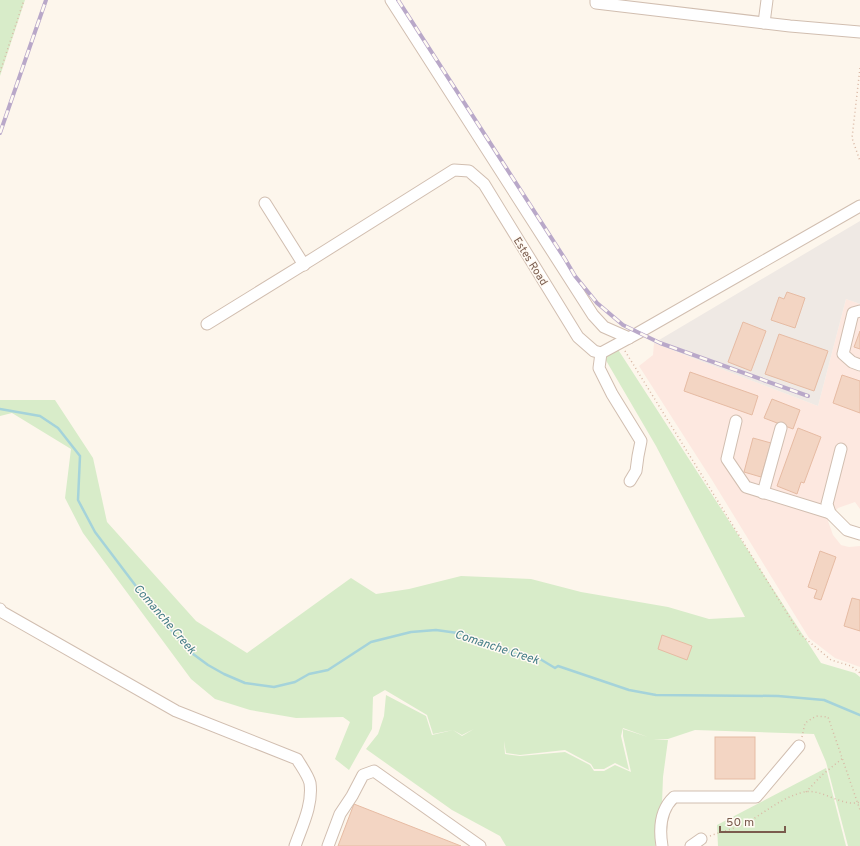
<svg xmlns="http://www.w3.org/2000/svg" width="860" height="846" viewBox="0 0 860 846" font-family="Overpass,sans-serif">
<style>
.commercial{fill:#fde8e0}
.industrial{fill:#efe9e4}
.green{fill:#d8ecc9;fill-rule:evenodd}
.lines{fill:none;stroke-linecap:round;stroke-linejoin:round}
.stream{stroke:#a5d3da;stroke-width:2.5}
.building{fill:#f3d5c3;stroke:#e6bba3}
.minor-casing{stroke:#d1beb0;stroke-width:13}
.path{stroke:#d9b8a5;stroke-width:1.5;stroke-dasharray:1 3;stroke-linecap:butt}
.minor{stroke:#fff;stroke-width:11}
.rail-casing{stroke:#b9a8c9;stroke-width:4}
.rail{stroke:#fffaf3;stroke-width:2.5;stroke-dasharray:8;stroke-linecap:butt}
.labels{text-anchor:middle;stroke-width:3;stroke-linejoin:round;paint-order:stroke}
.street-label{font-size:11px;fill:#7a5c4d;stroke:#fffaf3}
.water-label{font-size:12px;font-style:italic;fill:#437c86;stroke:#fffaf3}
</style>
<rect width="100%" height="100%" fill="#fdf6ec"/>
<path class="commercial" d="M846,299L860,304V509L855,502L838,508L828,521L833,535L841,545L849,547L860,546V667L835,658L809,638L712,480L639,366L653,355L654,343L818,406Z"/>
<path class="industrial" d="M860,221V304L846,299L818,406L654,343Z"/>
<g class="green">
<path d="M0,0H25L0,76Z"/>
<path d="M617,348L821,663L855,673L860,677V846H848L826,762L814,734L695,730L668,739H653L668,740L663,777L662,803L657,817L655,833V846H506L500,836L452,810L366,749L378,734L384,716L386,695L426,716L432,735L453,730L462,736L474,729L462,735L453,730L433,734L427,715L385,690L373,697L372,729L349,770L335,759L350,722L343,717L296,718L250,710L215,699L191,679L83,533L65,498L71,449L12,413L0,416V400H55L93,458L107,522L196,621L247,653L351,578L376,594L409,589L461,576L531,579L581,592L668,607L709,619L745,617L656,446L604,357ZM623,728L648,737L623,729V736L631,772L615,765L604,771H594L590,765L565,752L520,756L505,754L504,741L506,753L520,755L565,750L591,764L594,769H604L615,763L629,770L621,736Z"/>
<path d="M826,768L846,846H718L717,825Z"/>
</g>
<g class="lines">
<path class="stream" d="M0,409L40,416L58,428L80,456L78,500L95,532L151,606L189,651L208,665L224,674L245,683L274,687L295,682L309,674L328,670L371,642L411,632L436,630L465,634L517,655L540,659L555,668L558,666L629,690L656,695L778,696L824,700L860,715"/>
</g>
<g class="building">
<path d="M787,292L805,298L795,328L771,320L779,297L784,299Z"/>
<path d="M743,322L766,331L751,371L728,362Z"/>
<path d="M860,331V349L854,347Z"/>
<path d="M779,334L828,351L814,391L765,374Z"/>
<path d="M690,372L758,396L752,415L684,391Z"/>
<path d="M842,375L860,381V413L833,403Z"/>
<path d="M772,399L800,410L793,429L764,418Z"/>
<path d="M798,428L821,437L804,483L801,482L797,494L777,486Z"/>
<path d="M753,438L771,443L761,477L744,472Z"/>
<path d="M820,551L836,557L821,600L814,598L817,590L808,587Z"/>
<path d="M852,598L860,600V631L844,626Z"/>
<path d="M662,635L692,646L687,660L658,649Z"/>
<rect x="715" y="737" width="40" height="42"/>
<path d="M354,804L461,846H338Z"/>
</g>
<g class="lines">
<defs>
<g id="minor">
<path d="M391,0L593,315L604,327L629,338"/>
<path d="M596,0V3L790,26L860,32"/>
<path d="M764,23L767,0"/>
<path d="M265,203L304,265"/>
<path d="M860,311L853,313L843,354L852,362L860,365"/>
<path d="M207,324L314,258L454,170L469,171L484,184L578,337L594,351L601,353L638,333L860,206"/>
<path d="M601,353L599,368L612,394L641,441L638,456L636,471L630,481"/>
<path d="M736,421L727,459L746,487L830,513"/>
<path d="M841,449L827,504L830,513L847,530L860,534"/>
<path d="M763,493L781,428"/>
<path d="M0,609L2,612L176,711L297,759C301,766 308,775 310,783C313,805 302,826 295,846"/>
<path d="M328,846L340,814L352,796L363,775L374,771L480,846"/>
<path d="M662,846C659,828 660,810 674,797H756L799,746"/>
<path d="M691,846L701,839"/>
</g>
</defs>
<use href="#minor" class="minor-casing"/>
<g class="path">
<path d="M860,68L852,138L860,161"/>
<path d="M0,72L24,0"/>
<path d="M625,351L800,634L831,660L851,666L860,673"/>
<path d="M802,737L805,723L816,716L828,717L860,810"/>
<path d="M806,792L822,775L843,758"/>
<path d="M710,836C723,831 738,828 750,821C768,810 783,797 804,792C822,788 843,808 860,802"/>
</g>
<use href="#minor" class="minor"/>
<defs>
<g id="rail">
<path d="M398,0L565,259L575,276L597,303L623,325L660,343L808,396"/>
<path d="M0,133L46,0"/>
</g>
</defs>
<use href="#rail" class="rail-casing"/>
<use href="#rail" class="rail"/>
</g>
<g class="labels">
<g class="street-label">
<text transform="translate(531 261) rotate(58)" y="4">Estes Road</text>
</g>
<g class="water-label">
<text transform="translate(165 619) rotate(49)" y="4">Comanche Creek</text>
<text transform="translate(497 647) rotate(18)" y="4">Comanche Creek</text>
</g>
</g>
<path d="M720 826v6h65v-6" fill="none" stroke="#7a5c4d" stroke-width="2"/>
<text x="726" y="826" font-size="12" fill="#7a5c4d" stroke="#fffaf3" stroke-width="3" paint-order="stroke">50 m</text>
</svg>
